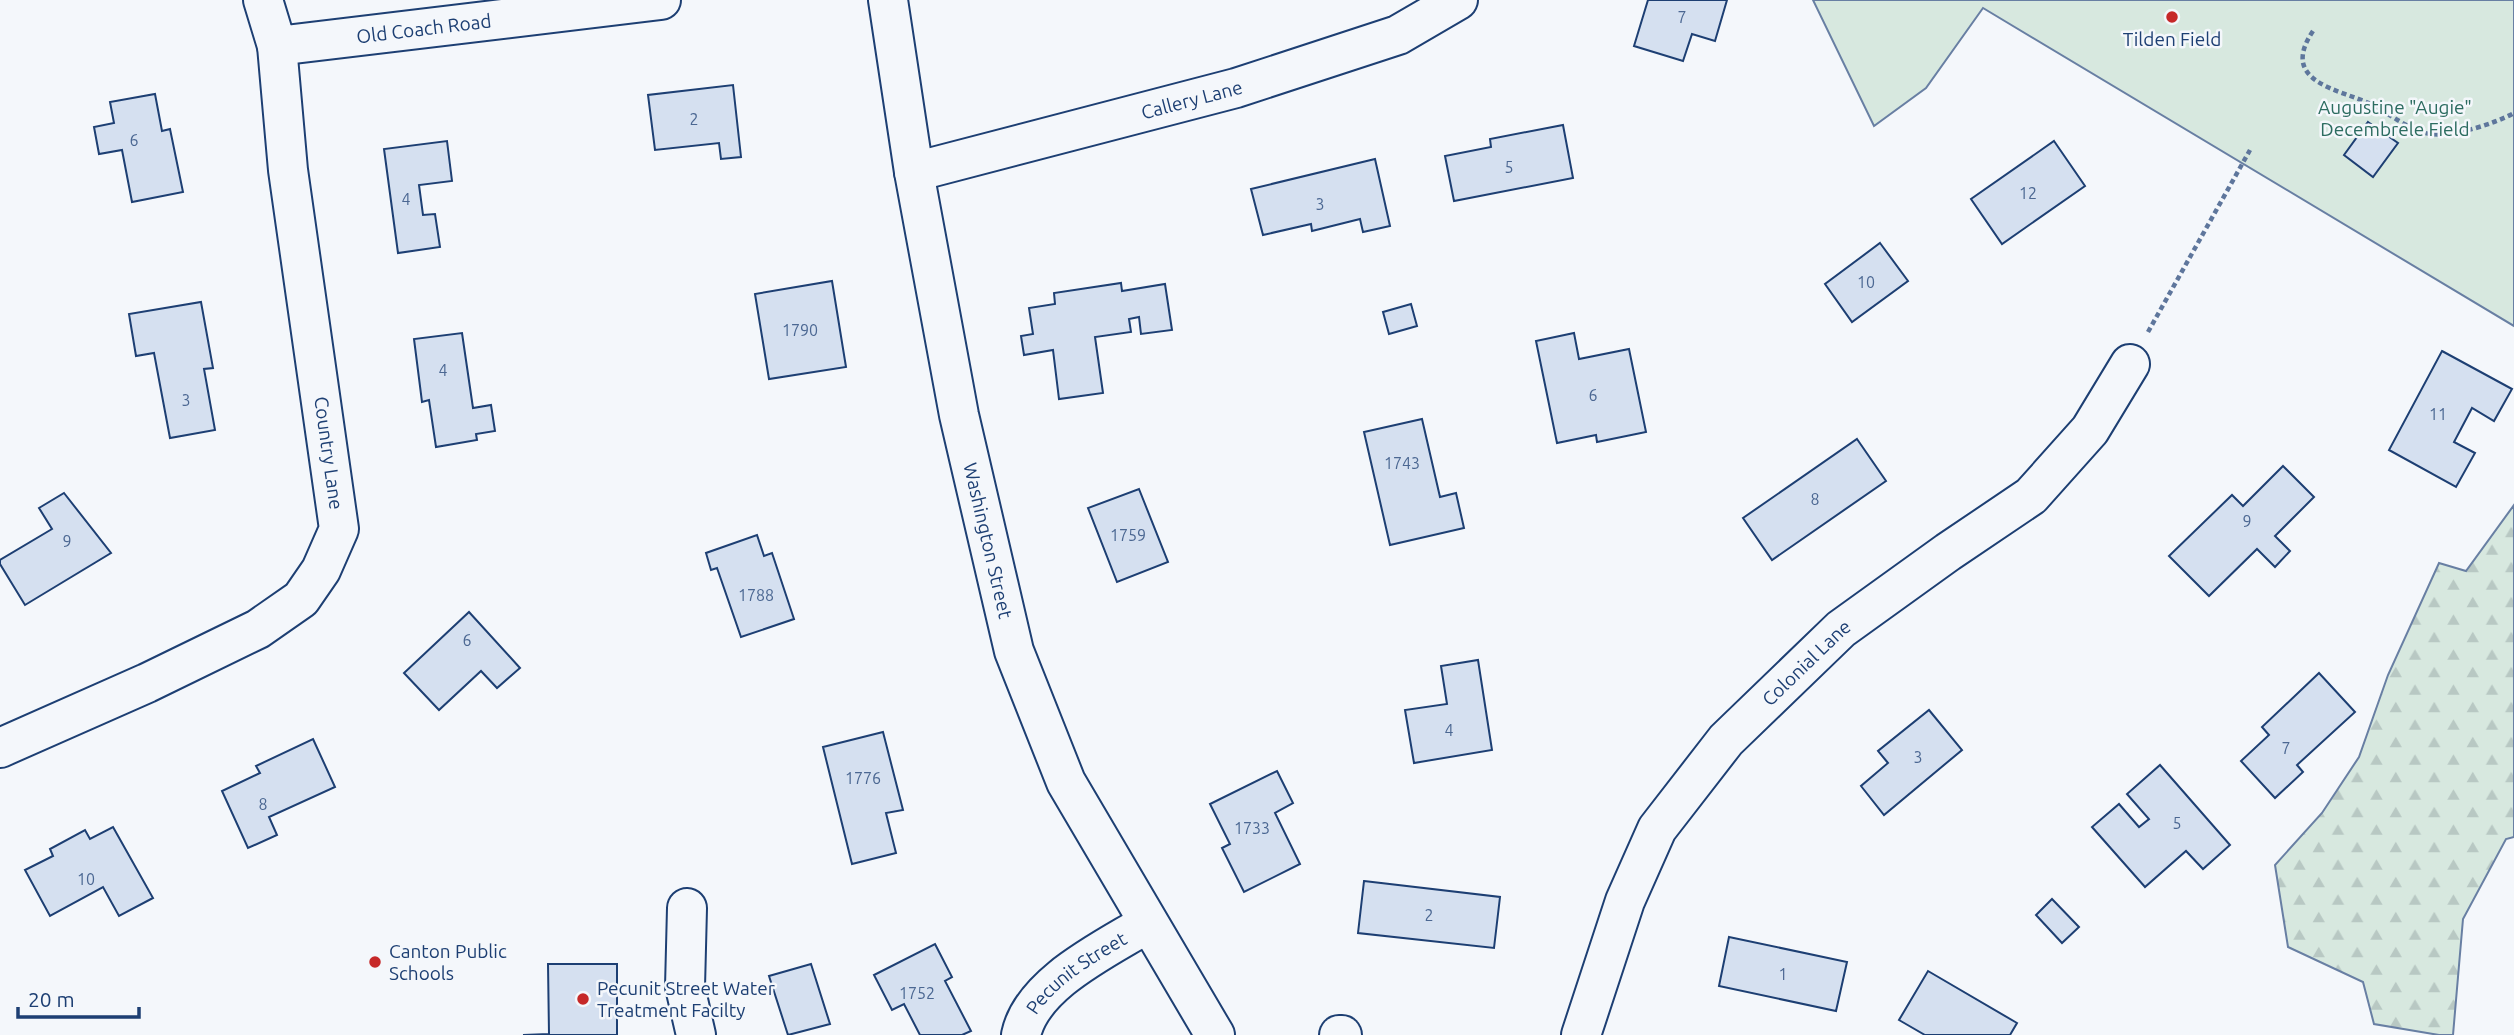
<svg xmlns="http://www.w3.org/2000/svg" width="2514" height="1035" viewBox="0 0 2514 1035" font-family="Ubuntu,sans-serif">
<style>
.green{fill:#d7e8df;stroke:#687fa3;stroke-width:2}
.forest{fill:url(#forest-firs);stroke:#687fa3;stroke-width:2}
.building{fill:#d5e0f0;stroke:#1d3f73;stroke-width:2}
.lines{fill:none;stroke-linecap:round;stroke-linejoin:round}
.minor-casing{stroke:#1d3f73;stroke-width:42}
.major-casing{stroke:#1d3f73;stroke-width:42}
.path{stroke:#5e769c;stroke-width:4.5;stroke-dasharray:5 3.5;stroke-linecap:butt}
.minor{stroke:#f4f7fb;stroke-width:38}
.major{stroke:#f4f7fb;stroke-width:38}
.poi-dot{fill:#c62828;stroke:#f4f7fb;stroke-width:2.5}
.labels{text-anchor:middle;stroke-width:5;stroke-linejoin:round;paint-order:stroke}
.number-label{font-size:16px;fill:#4b6792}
.street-label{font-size:19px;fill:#1d3f73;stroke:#f4f7fb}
.poi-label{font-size:19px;fill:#1d3f73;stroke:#f4f7fb;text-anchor:start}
.park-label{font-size:19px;fill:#2c6c60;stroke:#f4f7fb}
</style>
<defs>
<pattern id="forest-firs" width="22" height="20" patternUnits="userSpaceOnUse" patternTransform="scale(1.75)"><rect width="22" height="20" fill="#d7e8df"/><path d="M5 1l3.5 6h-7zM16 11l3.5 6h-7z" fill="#b8c8c3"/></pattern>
</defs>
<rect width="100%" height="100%" fill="#f4f7fb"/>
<path class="green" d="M1813,0H2514V326L1983,8L1926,88L1874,126Z"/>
<path class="forest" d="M2514,505V837L2506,839L2463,919L2453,1035H2439L2374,1024L2363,982L2288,947L2275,865L2322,813L2359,757L2388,675L2439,563L2466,571Z"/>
<g class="building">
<path d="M1648,0H1727L1715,41L1692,34L1683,61L1634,46Z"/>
<path d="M733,85L741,157L721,159L719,143L655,150L648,95Z"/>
<path d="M155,94L162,131L170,129L183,192L132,202L122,150L99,154L94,127L114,123L110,102Z"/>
<path d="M2368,122L2398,143L2373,177L2344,155Z"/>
<path d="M1563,125L1573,178L1454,201L1445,156L1491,147L1490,139Z"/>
<path d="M447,141L452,181L419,185L423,215L435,214L440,247L398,253L384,149Z"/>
<path d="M2054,141L2085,186L2002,244L1971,199Z"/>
<path d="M1375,159L1390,226L1363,232L1360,219L1312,231L1311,224L1263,235L1251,189Z"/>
<path d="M1880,243L1908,281L1852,322L1825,284Z"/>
<path d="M832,281L846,367L769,379L755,294Z"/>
<path d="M1121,283L1122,291L1165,284L1172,330L1141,334L1139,317L1129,319L1131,332L1095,337L1103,393L1059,399L1053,350L1024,355L1021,336L1033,334L1029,308L1055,304L1054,293Z"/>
<path d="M201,302L213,368L204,369L215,430L170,438L154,353L136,356L129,314Z"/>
<path d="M1411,304L1417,326L1389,334L1383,312Z"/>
<path d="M462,333L473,408L491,405L495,431L476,434L477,440L436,447L429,400L422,402L414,339Z"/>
<path d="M1574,333L1579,359L1629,349L1646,432L1597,442L1596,435L1557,443L1536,341Z"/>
<path d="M2442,351L2512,389L2494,421L2472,408L2454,442L2475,453L2456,487L2389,450Z"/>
<path d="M1422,419L1440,497L1456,493L1464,528L1390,545L1364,432Z"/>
<path d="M1857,439L1886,481L1772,560L1743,518Z"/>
<path d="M2283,466L2314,497L2275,536L2290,551L2275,567L2257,549L2209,596L2169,556L2232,495L2243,506Z"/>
<path d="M1139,489L1168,562L1117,582L1088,508Z"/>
<path d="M64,493L111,553L25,605L0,564V560L52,529L39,508Z"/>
<path d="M757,535L764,556L772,553L794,619L741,637L717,568L711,570L706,553Z"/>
<path d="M469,612L520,668L497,688L481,671L439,710L404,673Z"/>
<path d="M1478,660L1492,750L1414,763L1405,710L1447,704L1441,666Z"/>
<path d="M2319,673L2355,712L2297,765L2303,772L2275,798L2241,761L2269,735L2262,727Z"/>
<path d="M1929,710L1962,750L1884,815L1861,786L1888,763L1878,751Z"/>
<path d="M883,732L903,810L886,813L896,853L852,864L823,747Z"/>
<path d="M313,739L335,787L269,817L277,835L248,848L222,791L260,773L256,766Z"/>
<path d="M2160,765L2230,845L2203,869L2186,851L2145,887L2092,827L2119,804L2139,827L2149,819L2127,794Z"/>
<path d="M1277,771L1293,803L1275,813L1300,864L1244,892L1222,848L1230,844L1210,804Z"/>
<path d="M113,827L153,898L119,916L103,887L50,916L25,870L53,856L50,849L85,830L90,839Z"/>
<path d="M1364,881L1500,897L1494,948L1358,933Z"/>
<path d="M2052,899L2079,927L2062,943L2036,915Z"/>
<path d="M1729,937L1847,962L1836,1011L1719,986Z"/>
<path d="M935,944L952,977L945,981L971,1031L962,1035H920L904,1004L892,1010L874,975Z"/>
<path d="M548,964H617V1035H523L549,1034Z"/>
<path d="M811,964L830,1024L788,1035L769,976Z"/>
<path d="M1928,971L2017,1023L2010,1035H1925L1899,1020Z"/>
</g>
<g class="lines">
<defs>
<g id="minor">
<path id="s1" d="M263,0L277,46L661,0"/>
<path id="s2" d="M914,172L1236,88L1398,35L1458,0"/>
<path d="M0,748L147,683L258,629L301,599L321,570L339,529L288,170L277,46"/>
<path d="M687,908L685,987L696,1035"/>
<path id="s3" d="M1021,1035C1032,983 1106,949 1148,923"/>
<path d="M1339,1035H1342"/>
<path id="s4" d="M1581,1035L1625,901L1657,829L1726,740L1841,629L1948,552L2031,496L2090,430L2130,364"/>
</g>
<g id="major">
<path id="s5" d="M888,0L914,172L959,415L1014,651L1066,782L1215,1035"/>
</g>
</defs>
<use href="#minor" class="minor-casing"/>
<use href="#major" class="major-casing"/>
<g class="path">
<path d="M2313,31C2278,83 2340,89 2373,105C2389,114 2413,132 2430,134C2453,137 2494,124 2514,113"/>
<path d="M2148,332L2250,150"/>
</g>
<use href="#minor" class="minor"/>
<use href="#major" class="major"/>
</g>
<g class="poi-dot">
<circle cx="2172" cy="17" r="7"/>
<circle cx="375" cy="962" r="7"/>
<circle cx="583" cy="999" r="7"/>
</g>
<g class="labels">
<g class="number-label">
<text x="1682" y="23">7</text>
<text x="694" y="125">2</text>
<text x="134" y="146">6</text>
<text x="1509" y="173">5</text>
<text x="2028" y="199">12</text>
<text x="406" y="205">4</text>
<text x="1320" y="210">3</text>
<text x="1866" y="288">10</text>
<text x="800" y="336">1790</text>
<text x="443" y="376">4</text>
<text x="1593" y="401">6</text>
<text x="186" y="406">3</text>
<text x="2438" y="420">11</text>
<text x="1402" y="469">1743</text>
<text x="1815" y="505">8</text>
<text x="2247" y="527">9</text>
<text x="1128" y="541">1759</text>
<text x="67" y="547">9</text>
<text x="756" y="601">1788</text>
<text x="467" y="646">6</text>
<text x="1449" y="736">4</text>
<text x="2286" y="754">7</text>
<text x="1918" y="763">3</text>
<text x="863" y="784">1776</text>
<text x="263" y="810">8</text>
<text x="2177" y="829">5</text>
<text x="1252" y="834">1733</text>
<text x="86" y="885">10</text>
<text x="1429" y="921">2</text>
<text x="1783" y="980">1</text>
<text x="917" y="999">1752</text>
</g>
<g class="street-label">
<text dy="7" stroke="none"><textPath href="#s1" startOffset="196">Old Coach Road</textPath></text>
<text dy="7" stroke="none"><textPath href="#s2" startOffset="287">Callery Lane</textPath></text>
<text transform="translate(329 453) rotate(82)" y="7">Country Lane</text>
<text dy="7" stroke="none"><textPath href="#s5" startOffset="550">Washington Street</textPath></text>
<text dy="7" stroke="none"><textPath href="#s4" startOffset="444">Colonial Lane</textPath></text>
<text dy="7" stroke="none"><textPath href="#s3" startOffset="86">Pecunit Street</textPath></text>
</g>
<g class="poi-label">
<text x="2172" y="46" text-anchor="middle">Tilden Field</text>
<text x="389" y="958">Canton Public<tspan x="389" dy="22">Schools</tspan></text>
<text x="597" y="995">Pecunit Street Water<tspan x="597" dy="22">Treatment Facilty</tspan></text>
</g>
<g class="park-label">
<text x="2395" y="114">Augustine "Augie"<tspan x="2395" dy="22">Decembrele Field</tspan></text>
</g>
</g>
<path d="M18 1007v10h121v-10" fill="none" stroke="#1d3f73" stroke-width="3.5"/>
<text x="28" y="1007" font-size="21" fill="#1d3f73" stroke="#f4f7fb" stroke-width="5" paint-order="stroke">20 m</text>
</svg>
